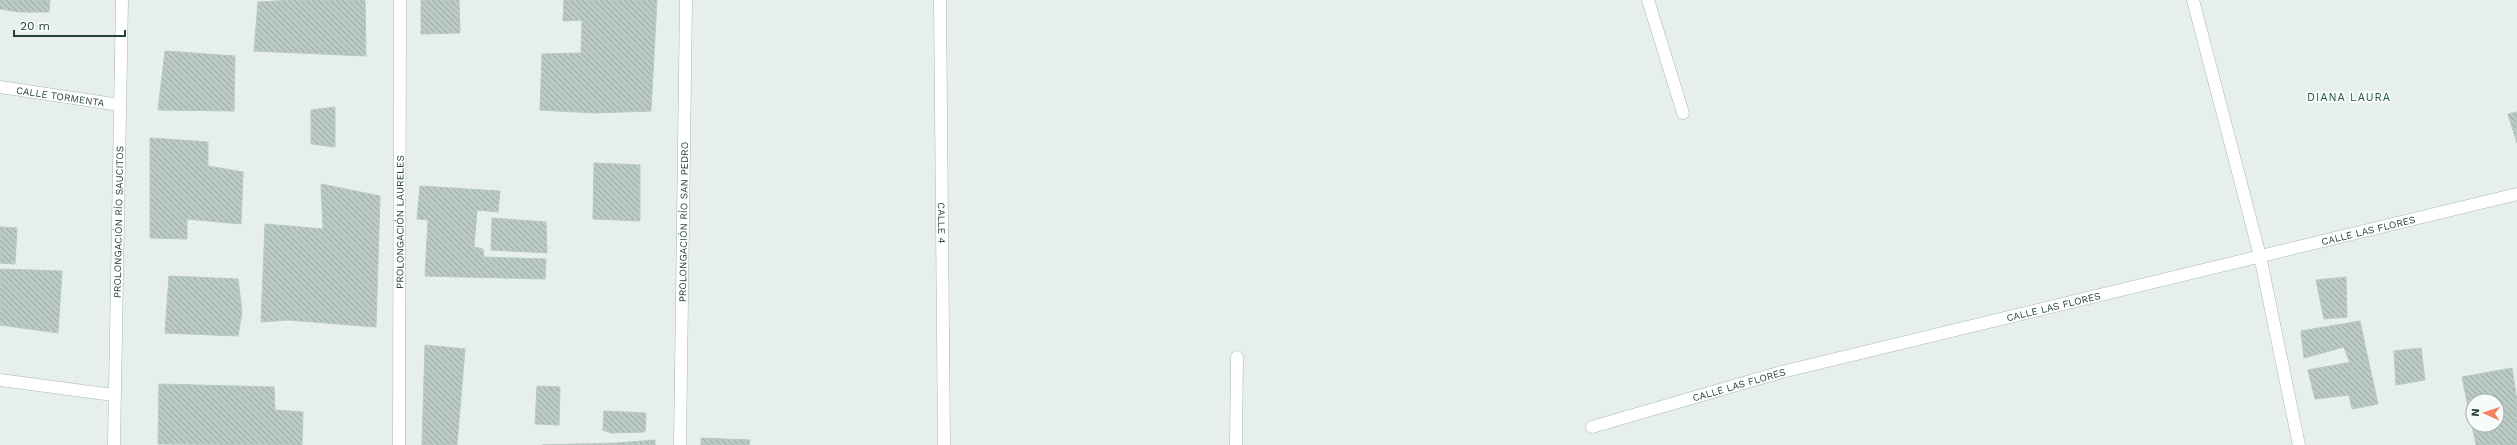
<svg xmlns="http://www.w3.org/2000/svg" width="2517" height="445" viewBox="0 0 2517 445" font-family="'Work Sans',sans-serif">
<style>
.building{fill:url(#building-back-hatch);stroke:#b8c9c2;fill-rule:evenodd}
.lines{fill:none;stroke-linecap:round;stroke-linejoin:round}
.minor-casing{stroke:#a8b8b2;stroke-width:13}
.minor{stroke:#fff;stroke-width:12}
.labels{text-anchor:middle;stroke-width:4;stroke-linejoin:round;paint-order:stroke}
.street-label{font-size:10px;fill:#24423a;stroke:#f7fbf9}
.neighbourhood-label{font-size:11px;letter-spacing:1px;fill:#1f5548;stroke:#f7fbf9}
</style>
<defs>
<pattern id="building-back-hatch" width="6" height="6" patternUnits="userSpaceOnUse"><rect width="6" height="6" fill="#bbcac4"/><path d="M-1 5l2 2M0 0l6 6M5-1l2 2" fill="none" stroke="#98a6a0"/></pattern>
</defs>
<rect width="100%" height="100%" fill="#e6efeb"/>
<g class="building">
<path d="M0,0H50L49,12H19L0,9Z"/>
<path d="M292,0H365L366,56L254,51L258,2Z"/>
<path d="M421,0H459L460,33L421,34Z"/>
<path d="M564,0H657L651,111L594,113L540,110L542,54L581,53L582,20L563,21Z"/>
<path d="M165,51L235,56L234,111L158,110Z"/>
<path d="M335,107V147L311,144V110Z"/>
<path d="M2517,112V143L2508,114Z"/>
<path d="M150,138L208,142V166L243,172L241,224L187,219V239L150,238Z"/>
<path d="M594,163L640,165V221L593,219Z"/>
<path d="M321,184L380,196L376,327L288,320L261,322L265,224L323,229Z"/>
<path d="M420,186L500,191L498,212L477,210L474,247L483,249L484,257L546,259L545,279L425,276L428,220L417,219Z"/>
<path d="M492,218L546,222L547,253L491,250Z"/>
<path d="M0,227L17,228L15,264L0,263Z"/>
<path d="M0,269L62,271L58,333L0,325Z"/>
<path d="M169,276L238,279L242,312L238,336L165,333Z"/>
<path d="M2346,277L2347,317L2324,319L2316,280Z"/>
<path d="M2360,321L2368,359L2350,363L2344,347L2304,358L2301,331Z"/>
<path d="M425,345L465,349L457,445H422Z"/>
<path d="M2421,348L2425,380L2396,385L2394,351Z"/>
<path d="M2368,359L2378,404L2352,409L2349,395L2315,399L2308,370Z"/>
<path d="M2512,368L2517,401V445H2476L2462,377ZM2473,401H2497V425H2473Z"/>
<path d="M159,384L274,387L275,410L303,412L302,445L158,444Z"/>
<path d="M537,386L560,387L559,425L535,424Z"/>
<path d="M604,411L646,413L645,432L611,433L603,430Z"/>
<path d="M701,438L750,440L749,445H701Z"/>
<path d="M655,440V445H542L617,443Z"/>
</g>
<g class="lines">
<defs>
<g id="minor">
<path id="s1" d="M940,0L944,445"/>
<path d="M1648,0L1683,113"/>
<path d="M2193,0L2260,256L2299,445"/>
<path id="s2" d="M0,87L120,105"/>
<path d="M0,380L113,395"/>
<path id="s3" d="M1592,427L1778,373L2517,194"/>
<path id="s4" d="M114,445L122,0"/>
<path id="s5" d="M399,445L400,0"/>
<path id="s6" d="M680,445L686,0"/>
<path d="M1236,445L1237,357"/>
</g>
</defs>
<use href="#minor" class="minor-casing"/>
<use href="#minor" class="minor"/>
</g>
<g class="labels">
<g class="street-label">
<text dy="4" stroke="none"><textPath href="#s2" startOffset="61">CALLE TORMENTA</textPath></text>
<text dy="4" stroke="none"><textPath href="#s1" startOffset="223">CALLE 4</textPath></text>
<text dy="4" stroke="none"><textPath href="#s4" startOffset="223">PROLONGACIÓN RÍO SAUCITOS</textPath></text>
<text dy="4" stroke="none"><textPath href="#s5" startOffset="223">PROLONGACIÓN LAURELES</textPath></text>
<text dy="4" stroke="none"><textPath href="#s6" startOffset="223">PROLONGACIÓN RÍO SAN PEDRO</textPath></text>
<text dy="4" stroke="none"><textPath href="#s3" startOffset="801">CALLE LAS FLORES</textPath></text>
<text dy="4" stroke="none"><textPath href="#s3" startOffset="477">CALLE LAS FLORES</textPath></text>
<text dy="4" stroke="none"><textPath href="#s3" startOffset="153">CALLE LAS FLORES</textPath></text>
</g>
<g class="neighbourhood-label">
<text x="2349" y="101">DIANA LAURA</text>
</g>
</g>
<g transform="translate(2485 413) rotate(273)"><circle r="19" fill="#f7fbf9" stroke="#a3b1ad"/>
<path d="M0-3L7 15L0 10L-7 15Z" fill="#f4845f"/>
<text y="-6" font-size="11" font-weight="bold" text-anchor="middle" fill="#24423a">N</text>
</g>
<path d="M14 30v6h111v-6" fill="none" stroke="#24423a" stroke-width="2"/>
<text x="20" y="30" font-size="12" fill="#24423a" stroke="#f7fbf9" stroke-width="3" paint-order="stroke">20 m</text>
</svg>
